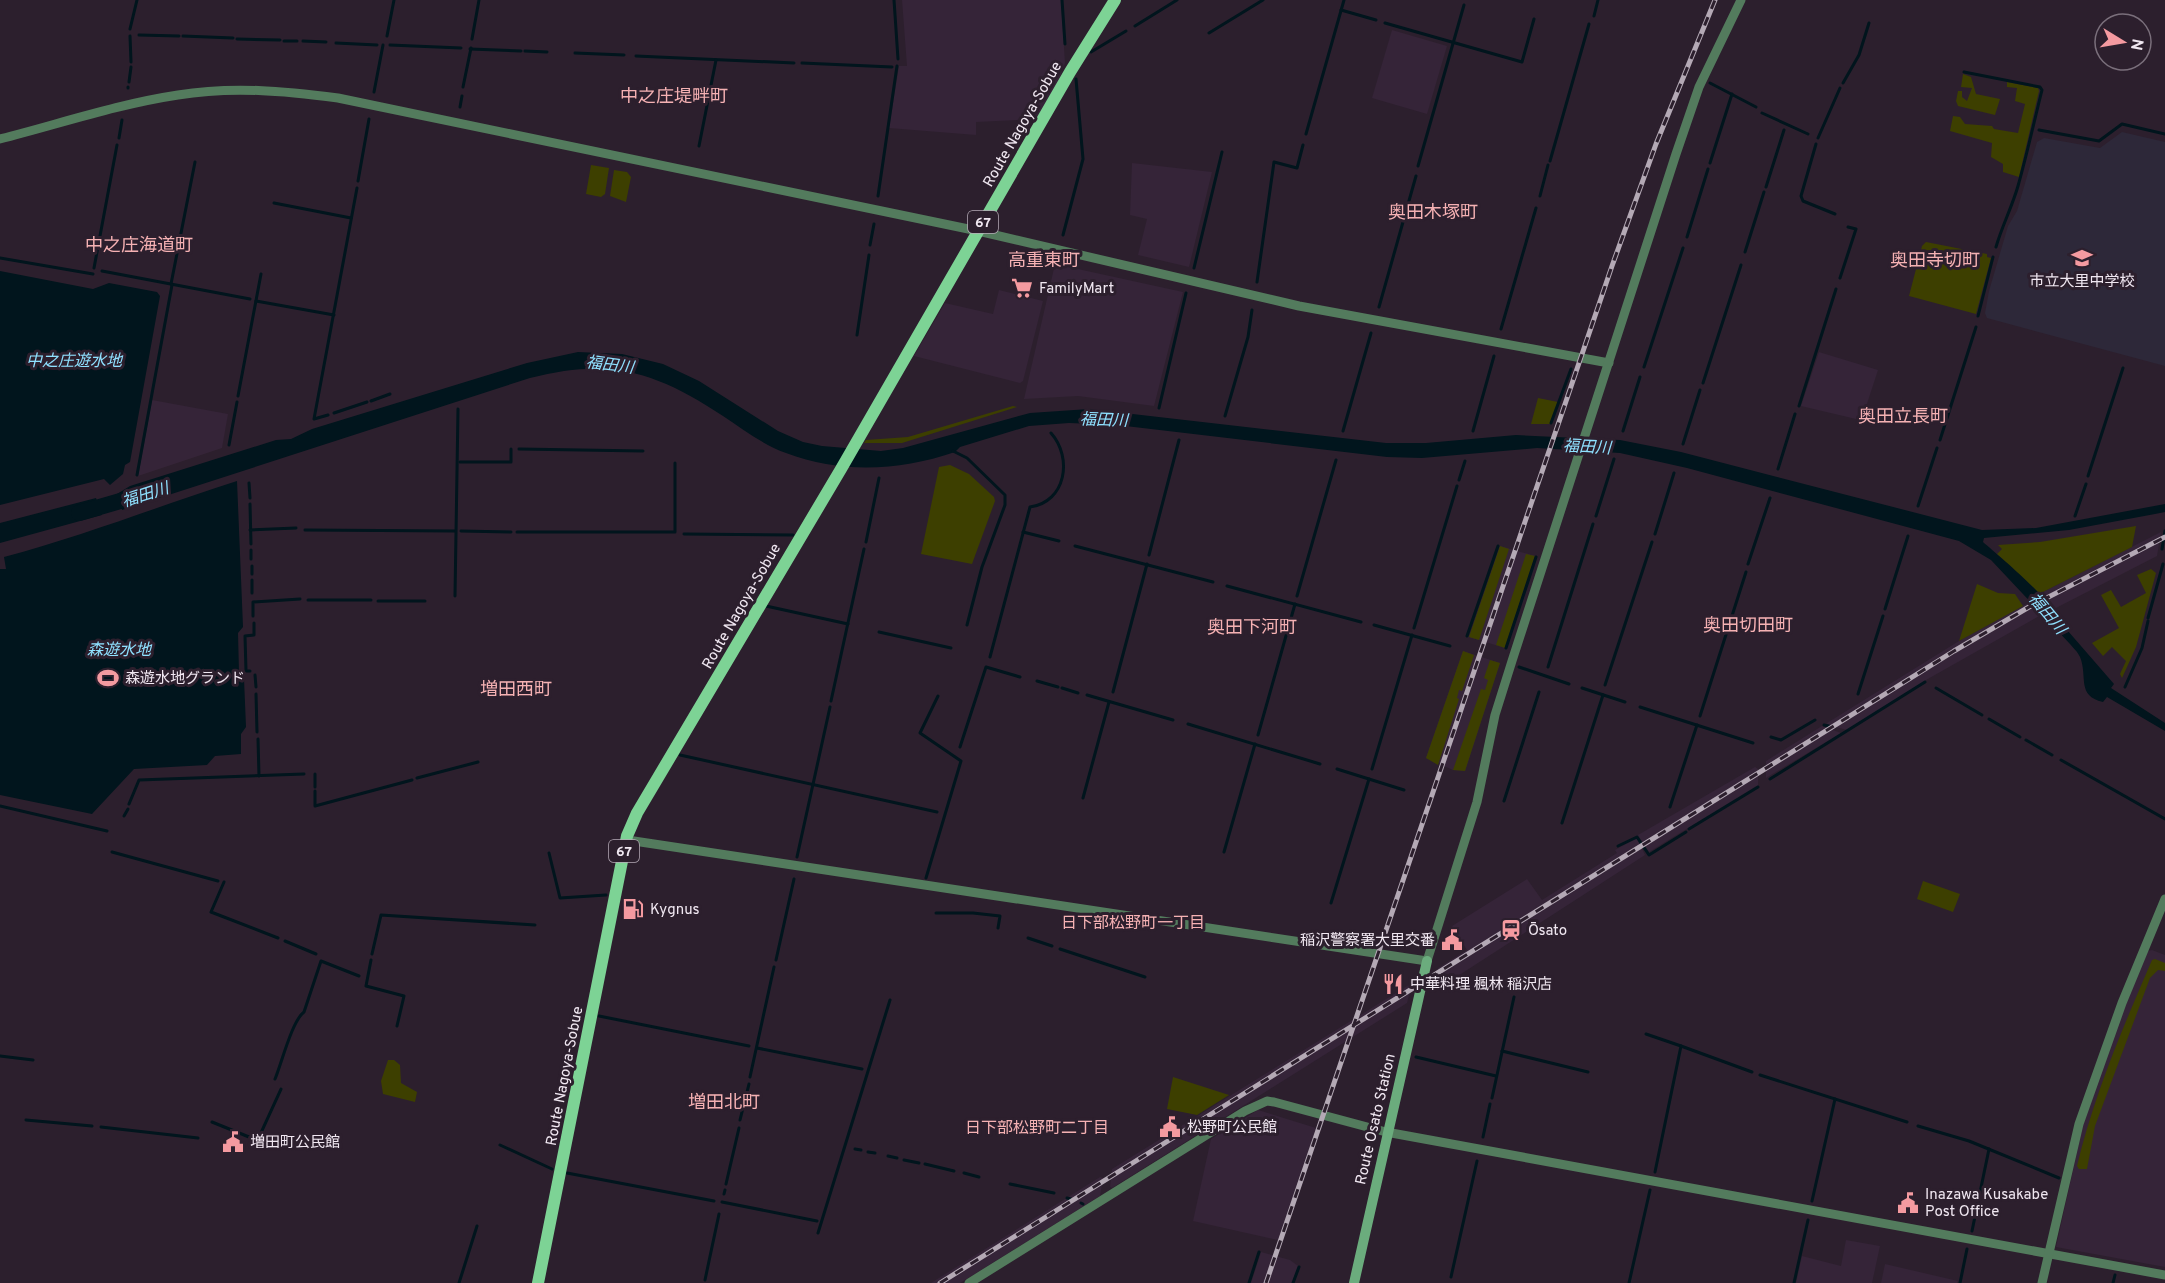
<svg xmlns="http://www.w3.org/2000/svg" width="2165" height="1283" viewBox="0 0 2165 1283" font-family="Overpass,'Noto Sans JP',sans-serif">
<style>
.built{fill:#352438}
.education{fill:#2d2839}
.green{fill:#3d3f00}
.water{fill:#01151d}
.lines{fill:none;stroke-linecap:round;stroke-linejoin:round}
.stream{stroke:#01151d;stroke-width:3}
.river{stroke:#01151d;stroke-width:16}
.tertiary{stroke:#537b5d;stroke-width:9}
.secondary{stroke:#6bac7d;stroke-width:10}
.primary{stroke:#7dd395;stroke-width:12}
.rail-casing{stroke:#b4a9b5;stroke-width:5}
.rail{stroke:#2c1f2d;stroke-width:3;stroke-dasharray:9;stroke-linecap:butt}
.labels{text-anchor:middle;stroke-width:6;stroke-linejoin:round;paint-order:stroke}
.shield{fill:#2c1f2d;stroke:#b5abb6;stroke-width:1.5}
.shield-label{font-size:14px;font-weight:bold;fill:#f0e7f1}
.street-label{font-size:15px;fill:#f0e7f1;stroke:#2c1f2d}
.poi-label{font-size:15px;fill:#f0e7f1;stroke:#2c1f2d;text-anchor:start}
.water-label{font-size:16px;font-style:italic;fill:#8fe1ff;stroke:#2c1f2d}
.neighbourhood-label{font-size:16px;fill:#f5b1b3;stroke:#2c1f2d}
.quarter-label{font-size:18px;fill:#f5b1b3;stroke:#2c1f2d}
</style>
<rect width="100%" height="100%" fill="#2c1f2d"/>
<g class="built">
<path d="M902,0H1061L1065,63L1059,80L1036,119L976,122V135L889,128L899,66H907Z"/>
<path d="M1392,30L1447,46L1427,114L1372,98Z"/>
<path d="M1132,163L1212,172L1189,267L1138,255L1147,219L1130,215Z"/>
<path d="M1055,264L1183,292L1154,406L1078,396L1024,399Z"/>
<path d="M999,290L1043,301L1023,381L1020,383L914,356L945,303L993,314Z"/>
<path d="M1819,352L1878,370L1863,416L1856,419L1801,406Z"/>
<path d="M152,400L228,414L222,448L138,476Z"/>
<path d="M2161,532L2157,556L2054,609L2039,594Z"/>
<path d="M1500,546L1535,556L1505,648L1469,637Z"/>
<path d="M2030,602L2041,615L1926,680L1847,730L1828,725L1827,723L1959,641Z"/>
<path d="M1463,651L1500,663L1465,771L1453,770L1426,758Z"/>
<path d="M1822,726L1841,733L1766,778V761Z"/>
<path d="M1755,767L1758,769V785L1649,852L1638,835Z"/>
<path d="M1637,838L1645,855L1433,992L1438,968L1467,950L1452,926L1527,879L1542,900L1617,853L1615,850Z"/>
<path d="M2152,950L2165,955V1267L2056,1247L2083,1125L2115,1031L2148,951Z"/>
<path d="M1412,983L1407,1003L1112,1188L1110,1187L1112,1169Z"/>
<path d="M1258,1110L1316,1128L1278,1240L1193,1221L1211,1139Z"/>
<path d="M1100,1177L1103,1178L1100,1196L960,1283H931Z"/>
<path d="M1846,1240L1880,1246L1872,1283H1796L1802,1256L1841,1266Z"/>
<path d="M1261,1252L1290,1260L1298,1266L1292,1283H1251Z"/>
<path d="M1885,1264L1958,1281L1957,1283H1881Z"/>
</g>
<path class="education" d="M2122,132L2165,142V366L1987,318L1985,313L1989,291L2008,226L2017,211L2037,142L2044,138L2100,148Z"/>
<g class="green">
<path d="M1963,74L1971,77L1976,94L2000,99L1995,115L1958,106L1956,101L1958,91H1962V97L1967,101L1972,88L1961,87Z"/>
<path d="M2007,82L2038,88L2039,91L2019,177L2003,172V164L1991,157L1992,143L1950,131L1953,116L1960,117L1965,124L1992,126L1994,129L2018,133L2025,104L2015,101L2017,88L2007,87Z"/>
<path d="M591,165L609,168L605,194L601,197L586,194Z"/>
<path d="M614,170L627,172L631,177L626,202L610,196Z"/>
<path d="M1926,242L1987,254V257L1991,258L1976,314L1909,296L1922,246Z"/>
<path d="M1538,398L1558,402L1550,424H1531Z"/>
<path d="M1013,406L1017,407L902,443H864L866,440L908,437Z"/>
<path d="M950,465L969,474L994,497L995,501L972,564L921,554L939,467Z"/>
<path d="M2136,526L2132,547L2039,594L1997,554L2002,549L1998,545L2040,542Z"/>
<path d="M1500,546L1509,549L1479,640L1469,637Z"/>
<path d="M1526,554L1535,556L1505,648L1496,645Z"/>
<path d="M2151,569L2156,573L2136,647L2122,678L2120,674L2126,661L2112,647L2103,656L2092,643L2119,628L2101,595L2111,590L2121,607L2146,593L2137,575Z"/>
<path d="M1977,584L1998,593L2015,594L2023,606L1959,641Z"/>
<path d="M1463,651L1474,655L1462,691L1459,690L1457,698L1459,699L1438,765L1426,758Z"/>
<path d="M1490,660L1500,663L1465,771L1453,770L1481,689L1485,690L1488,680L1484,678Z"/>
<path d="M1923,881L1960,894L1953,912L1917,899Z"/>
<path d="M2155,959L2165,963V971L2158,970L2150,978L2095,1126L2087,1169H2079L2077,1166C2094,1095 2123,1027 2152,960Z"/>
<path d="M388,1060H394L400,1065L401,1083L417,1092L415,1102L383,1094L381,1081Z"/>
<path d="M1173,1077L1229,1095L1197,1115L1167,1109Z"/>
</g>
<g class="water">
<path d="M0,271L93,289L109,283L157,292L160,296L130,462L125,465L123,474L110,485L104,479L0,505Z"/>
<path d="M578,352L622,354L663,364L699,381L778,431L803,442L822,446L881,451L903,448L1030,413L1089,409L1386,443H1426L1516,435L1620,440L1681,452L1982,530L2036,528L2165,504V512L2155,514L2069,530L1984,538L1983,542C1999,556 2058,605 2061,623L2114,684L2111,688L2165,723V731L2107,697L2103,702C2076,696 2088,676 2080,657C2077,651 2075,650 2070,644L1991,560L1959,541L1687,468L1620,453L1537,448L1422,458L1387,457L1117,425L1069,423L1029,426L960,447L955,452C899,471 842,474 786,453C763,445 743,429 723,416C657,372 610,357 530,378L122,510L117,494L130,486L276,440L291,439L312,429L527,363Z"/>
<path d="M237,481L243,627L238,633L239,673L244,679L246,727L241,734V754L215,756L207,765L134,769L92,814L0,795V569H6L4,557C83,536 159,506 237,481Z"/>
<path d="M96,498L102,515L0,543V523Z"/>
</g>
<g class="lines">
<g class="stream">
<path d="M894,0L898,59"/>
<path d="M1062,0L1065,44"/>
<path d="M1341,10L1376,20"/>
<path d="M1594,16L1598,0"/>
<path d="M1385,23L1522,62L1534,19"/>
<path d="M1135,26L1177,0"/>
<path d="M130,29L137,0"/>
<path d="M1209,33L1263,0"/>
<path d="M139,35L179,36"/>
<path d="M130,36L131,62"/>
<path d="M183,36L233,38"/>
<path d="M387,36L394,0"/>
<path d="M237,39L280,40"/>
<path d="M472,39L479,0"/>
<path d="M284,41H297"/>
<path d="M303,41L326,42"/>
<path d="M336,43L377,45"/>
<path d="M390,45L461,48"/>
<path d="M470,49L521,51"/>
<path d="M525,51L547,52"/>
<path d="M1091,52L1126,31"/>
<path d="M575,53L624,55"/>
<path d="M636,56L794,63"/>
<path d="M802,63L892,67"/>
<path d="M1964,72L2040,87L2042,90C2034,122 2027,154 2018,186C2012,207 2002,226 1996,247"/>
<path d="M129,82L131,67"/>
<path d="M1710,83L1756,107"/>
<path d="M1843,83L1859,55L1869,23"/>
<path d="M463,87L471,48"/>
<path d="M128,88V87"/>
<path d="M374,92L383,45"/>
<path d="M460,107L462,96"/>
<path d="M1762,113L1808,134"/>
<path d="M2039,130L2099,141L2122,124L2165,134"/>
<path d="M1306,134L1344,0"/>
<path d="M119,138L122,120"/>
<path d="M1818,138L1840,88"/>
<path d="M1816,144L1801,196L1803,201L1835,214"/>
<path d="M699,146L716,60"/>
<path d="M1550,161L1589,24"/>
<path d="M1710,163L1732,94"/>
<path d="M1418,166L1464,5"/>
<path d="M358,181L369,119"/>
<path d="M1766,187L1784,130"/>
<path d="M878,196L897,66"/>
<path d="M1540,196L1548,165"/>
<path d="M274,203L351,218"/>
<path d="M1063,235L1083,159L1076,79"/>
<path d="M1687,237L1708,169"/>
<path d="M870,245L874,224"/>
<path d="M1745,252L1764,192"/>
<path d="M0,258L93,274"/>
<path d="M94,268L117,145"/>
<path d="M1194,268L1222,152"/>
<path d="M102,271L250,299"/>
<path d="M1840,278L1856,229L1848,227"/>
<path d="M1257,282L1274,162L1297,168L1303,145"/>
<path d="M171,284L195,162"/>
<path d="M256,301L334,315"/>
<path d="M1379,307L1416,176"/>
<path d="M1978,316L1993,257"/>
<path d="M1501,329L1536,208"/>
<path d="M857,335L869,255"/>
<path d="M1644,367L1683,248"/>
<path d="M1703,383L1741,265"/>
<path d="M238,396L261,274"/>
<path d="M371,401L390,394"/>
<path d="M1799,406L1836,289"/>
<path d="M1159,408L1186,293"/>
<path d="M334,413L367,402"/>
<path d="M328,415L314,419L357,188"/>
<path d="M1225,416L1248,337L1252,310"/>
<path d="M1551,423L1571,369"/>
<path d="M1343,431L1371,333"/>
<path d="M1473,431L1494,356"/>
<path d="M1623,431L1640,377"/>
<path d="M1940,440L1976,327"/>
<path d="M1683,444L1700,390"/>
<path d="M229,445L237,402"/>
<path d="M519,449L643,451"/>
<path d="M953,451L967,458L1005,495V505L982,567L967,625"/>
<path d="M460,462H511V449"/>
<path d="M1778,469L1795,414"/>
<path d="M137,475L172,285"/>
<path d="M2088,476L2123,368"/>
<path d="M1459,480L1465,461"/>
<path d="M249,483L250,498"/>
<path d="M250,504L251,544"/>
<path d="M1918,506L1937,448"/>
<path d="M1596,516L1614,459"/>
<path d="M2075,516L2086,484"/>
<path d="M250,530L296,528"/>
<path d="M305,530L455,531"/>
<path d="M461,531L511,532"/>
<path d="M517,532H675V463"/>
<path d="M1023,532L1059,541"/>
<path d="M684,534L793,535"/>
<path d="M1655,534L1674,473"/>
<path d="M866,542L879,478"/>
<path d="M1075,546L1213,582"/>
<path d="M2162,549L2165,531"/>
<path d="M251,550V559"/>
<path d="M1149,555L1179,440"/>
<path d="M1748,564L1770,498"/>
<path d="M252,566V574"/>
<path d="M252,580V593"/>
<path d="M1227,586L1361,622"/>
<path d="M455,596L458,409"/>
<path d="M1297,596L1336,460"/>
<path d="M308,600H371"/>
<path d="M378,601H425"/>
<path d="M766,606L848,624"/>
<path d="M1885,609L1908,536"/>
<path d="M253,616V602L300,599"/>
<path d="M2148,618L2163,564"/>
<path d="M1374,625L1450,646"/>
<path d="M1414,628L1457,486"/>
<path d="M879,632L951,648"/>
<path d="M1467,636L1498,546"/>
<path d="M1506,648L1536,557"/>
<path d="M990,657L1030,507C1066,502 1073,458 1051,433"/>
<path d="M1519,667L1569,684"/>
<path d="M1548,667L1593,524"/>
<path d="M250,671H246L245,636L254,635V623"/>
<path d="M255,675L256,687"/>
<path d="M1037,681L1058,687"/>
<path d="M1605,685L1652,542"/>
<path d="M2125,687L2142,648L2148,621"/>
<path d="M1062,688L1078,693"/>
<path d="M1582,688L1625,702"/>
<path d="M1936,688L1982,715"/>
<path d="M1113,692L1147,564"/>
<path d="M256,694L257,732"/>
<path d="M1858,694L1883,616"/>
<path d="M1087,695L1173,720"/>
<path d="M831,701L864,549"/>
<path d="M1640,707L1753,743"/>
<path d="M1700,716L1746,572"/>
<path d="M1989,719L2020,737"/>
<path d="M1188,724L1320,764"/>
<path d="M1824,725L1829,726"/>
<path d="M1258,735L1295,604"/>
<path d="M1771,737L1781,740L1815,720"/>
<path d="M258,739L259,776"/>
<path d="M2026,740L2052,755"/>
<path d="M960,747L986,667L1020,677"/>
<path d="M680,755L937,812"/>
<path d="M2061,760L2165,819"/>
<path d="M1337,769L1404,790"/>
<path d="M1372,769L1412,635"/>
<path d="M315,774V787"/>
<path d="M417,778L478,762"/>
<path d="M1770,779L1925,682"/>
<path d="M315,791V806L412,780"/>
<path d="M1083,798L1109,702"/>
<path d="M1504,801L1539,692"/>
<path d="M129,804L139,780L304,774"/>
<path d="M0,806L107,831"/>
<path d="M1670,807L1697,725"/>
<path d="M124,816L128,809"/>
<path d="M1562,823L1603,695"/>
<path d="M1689,829L1758,787"/>
<path d="M1618,846L1637,837L1649,855L1686,832"/>
<path d="M112,852L218,881"/>
<path d="M1224,852L1255,744"/>
<path d="M549,853L560,898L606,895"/>
<path d="M797,857L830,707"/>
<path d="M926,878L961,761L920,733L938,696"/>
<path d="M224,882L211,912L278,938"/>
<path d="M1331,903L1369,779"/>
<path d="M936,913H973L1000,916L998,928"/>
<path d="M1028,938L1052,946"/>
<path d="M285,941L316,954"/>
<path d="M1060,949L1145,977"/>
<path d="M372,954L381,915L535,925"/>
<path d="M371,960L366,986L404,996L397,1026"/>
<path d="M776,960L794,879"/>
<path d="M599,1016L749,1046"/>
<path d="M1646,1034L1681,1046L1655,1172"/>
<path d="M1681,1046L1752,1072"/>
<path d="M757,1048L862,1069"/>
<path d="M1502,1051L1588,1072"/>
<path d="M0,1056L33,1060"/>
<path d="M1416,1057L1496,1076"/>
<path d="M1760,1075L1907,1122"/>
<path d="M750,1077L774,967"/>
<path d="M275,1079C282,1062 292,1021 304,1012L321,961L359,976"/>
<path d="M1492,1098L1514,997"/>
<path d="M26,1120L92,1126"/>
<path d="M740,1120L749,1084"/>
<path d="M212,1122L249,1137H259L281,1089"/>
<path d="M1918,1126L1969,1141L2059,1178"/>
<path d="M101,1127L198,1138"/>
<path d="M1483,1137L1490,1104"/>
<path d="M500,1145L552,1169"/>
<path d="M855,1149L861,1150"/>
<path d="M868,1152L875,1153"/>
<path d="M888,1156L897,1158"/>
<path d="M904,1160L919,1163"/>
<path d="M925,1164L954,1171"/>
<path d="M567,1173L714,1201"/>
<path d="M964,1173L979,1177"/>
<path d="M726,1184L739,1128"/>
<path d="M1010,1184L1054,1193"/>
<path d="M724,1194L725,1190"/>
<path d="M1067,1198L1071,1199"/>
<path d="M1812,1201L1835,1099"/>
<path d="M722,1202L817,1221"/>
<path d="M1081,1203L1083,1204"/>
<path d="M1972,1231L1989,1149"/>
<path d="M818,1233L890,1000"/>
<path d="M1451,1277L1477,1161"/>
<path d="M705,1280L719,1214"/>
<path d="M459,1283L477,1226"/>
<path d="M1249,1283L1259,1252"/>
<path d="M1293,1283L1299,1267"/>
<path d="M1629,1283L1650,1190"/>
<path d="M1794,1283L1808,1220"/>
<path d="M1960,1283L1967,1249"/>
<path d="M2113,1283L2115,1275"/>
</g>
<path class="river" d="M79,513L141,495"/>
<g class="tertiary">
<path d="M0,139C59,124 118,104 178,95C232,86 285,91 338,98L978,231L1299,306L1609,363"/>
<path d="M625,843L634,841L1427,961L1477,802L1495,715L1512,661L1676,154L1699,87L1741,0"/>
<path d="M969,1283L1245,1111L1267,1101L1274,1102L1386,1132L2165,1275"/>
<path d="M2042,1283L2079,1124L2122,1003L2165,899"/>
</g>
<path class="secondary" d="M1354,1283L1427,961"/>
<path class="primary" d="M538,1283L627,836L637,813L841,469L1070,72L1115,0"/>
<defs>
<g id="rail">
<path d="M940,1283L1954,651L2029,607L2165,537"/>
<path d="M1266,1283L1612,266L1656,144L1715,0"/>
</g>
</defs>
<use href="#rail" class="rail-casing"/>
<use href="#rail" class="rail"/>
</g>
<defs>
<symbol id="school-bare" viewBox="-9 -9 18 18"><path d="M0-5L7-2L0 1L-7-2ZM-4 1L0 2.5L4 1V4Q0 6-4 4Z" fill="#f49aa0" stroke="#2c1f2d" stroke-width="2.5" paint-order="stroke"/></symbol>
<symbol id="supermarket-bare" viewBox="-9 -9 18 18"><path d="M-6-5.5h2.5l.6 2H6L4.5 2H-2.5L-4.4-4H-6ZM-1.5 3.2a1.3 1.3 0 1 0 .1 0ZM3 3.2a1.3 1.3 0 1 0 .1 0Z" fill="#f49aa0" stroke="#2c1f2d" stroke-width="2.5" paint-order="stroke"/></symbol>
<symbol id="stadium-bare" viewBox="-9 -9 18 18"><path d="M0-5a6.5 5 0 1 0 0 10a6.5 5 0 1 0 0-10ZM-3.5-1.8h7v3.6h-7Z" fill="#f49aa0" stroke="#2c1f2d" stroke-width="2.5" paint-order="stroke"/></symbol>
<symbol id="fuel-bare" viewBox="-9 -9 18 18"><path d="M-5.5-6h7V0h2V4h1.3V-2.5L3-4.5l.8-.8L6-3V5H2.5V1h-1V6h-7ZM-4.2-4.7v3.2H.2V-4.7Z" fill="#f49aa0" stroke="#2c1f2d" stroke-width="2.5" paint-order="stroke"/></symbol>
<symbol id="station-bare" viewBox="-9 -9 18 18"><path d="M-3-6H3Q5-6 5-4V2Q5 4 3 4L4.5 6H3L1.5 4h-3L-3 6H-4.5L-3 4Q-5 4-5 2V-4Q-5-6-3-6ZM-3.5-4v3h7v-3ZM-3.5 1v1.5H-2V1ZM2 1v1.5H3.5V1Z" fill="#f49aa0" stroke="#2c1f2d" stroke-width="2.5" paint-order="stroke"/></symbol>
<symbol id="civic-bare" viewBox="-9 -9 18 18"><path d="M-.6-6.5H3V-4.5H.6V-3L4-1V1h2V6H-6V1h2V-1L-.6-3ZM-1.2 2.5V6h2.4V2.5Z" fill="#f49aa0" stroke="#2c1f2d" stroke-width="2.5" paint-order="stroke"/></symbol>
<symbol id="restaurant-bare" viewBox="-9 -9 18 18"><path d="M-5-6h1v4h1v-4h1v4h1v-4h1v5L-1.5 .5V6h-2V.5L-5-1ZM5-6V6H3V1.5H1.5Q1.5-4 5-6Z" fill="#f49aa0" stroke="#2c1f2d" stroke-width="2.5" paint-order="stroke"/></symbol>
</defs>
<g fill-rule="evenodd">
<use href="#school-bare" x="2067" y="243" width="30" height="30"/>
<use href="#supermarket-bare" x="1007" y="273" width="30" height="30"/>
<use href="#stadium-bare" x="93" y="663" width="30" height="30"/>
<use href="#fuel-bare" x="618" y="894" width="30" height="30"/>
<use href="#station-bare" x="1496" y="915" width="30" height="30"/>
<use href="#civic-bare" x="1437" y="925" width="30" height="30"/>
<use href="#restaurant-bare" x="1378" y="969" width="30" height="30"/>
<use href="#civic-bare" x="1155" y="1112" width="30" height="30"/>
<use href="#civic-bare" x="218" y="1127" width="30" height="30"/>
<use href="#civic-bare" x="1893" y="1188" width="30" height="30"/>
</g>
<g class="labels">
<g class="shield">
<rect x="968" y="211" width="30" height="22" rx="4.5"/>
<rect x="609" y="840" width="30" height="22" rx="4.5"/>
</g>
<g class="shield-label">
<text x="983" y="227">67</text>
<text x="624" y="856">67</text>
</g>
<g class="street-label">
<text transform="translate(1022 124) rotate(-60)" y="5">Route Nagoya-Sobue</text>
<text transform="translate(741 606) rotate(-60)" y="5">Route Nagoya-Sobue</text>
<text transform="translate(564 1076) rotate(-79)" y="5">Route Nagoya-Sobue</text>
<text transform="translate(1375 1119) rotate(-77)" y="5">Route Osato Station</text>
</g>
<g class="poi-label">
<text x="2082" y="286" text-anchor="middle">市立大里中学校</text>
<text x="1039" y="293">FamilyMart</text>
<text x="125" y="683">森遊水地グランド</text>
<text x="650" y="914">Kygnus</text>
<text x="1528" y="935">Ōsato</text>
<text x="1435" y="945" text-anchor="end">稲沢警察署大里交番</text>
<text x="1410" y="989">中華料理 楓林 稲沢店</text>
<text x="1187" y="1132">松野町公民館</text>
<text x="250" y="1147">増田町公民館</text>
<text x="1925" y="1199">Inazawa Kusakabe<tspan x="1925" dy="17">Post Office</tspan></text>
</g>
<g class="water-label">
<text x="74" y="366">中之庄遊水地</text>
<text transform="translate(610 364) rotate(7)" y="6">福田川</text>
<text transform="translate(1104 419) rotate(2)" y="6">福田川</text>
<text transform="translate(1587 446) rotate(3)" y="6">福田川</text>
<text transform="translate(145 494) rotate(-18)" y="6">福田川</text>
<text transform="translate(2048 613) rotate(50)" y="6">福田川</text>
<text x="119" y="655">森遊水地</text>
</g>
<g class="neighbourhood-label">
<text x="1133" y="928">日下部松野町一丁目</text>
<text x="1037" y="1133">日下部松野町二丁目</text>
</g>
<g class="quarter-label">
<text x="674" y="102">中之庄堤畔町</text>
<text x="1433" y="218">奥田木塚町</text>
<text x="139" y="251">中之庄海道町</text>
<text x="1044" y="266">高重東町</text>
<text x="1935" y="266">奥田寺切町</text>
<text x="1903" y="422">奥田立長町</text>
<text x="1748" y="631">奥田切田町</text>
<text x="1252" y="633">奥田下河町</text>
<text x="516" y="695">増田西町</text>
<text x="724" y="1108">増田北町</text>
</g>
</g>
<g transform="translate(2123 42) rotate(101)"><circle r="28" fill="#2c1f2d" stroke="#7a6f7b" stroke-width="1.5"/>
<path d="M0-4.5L10 22L0 15L-10 22Z" fill="#f49aa0"/>
<text y="-9" font-size="16" font-weight="bold" text-anchor="middle" fill="#f0e7f1">N</text>
</g>
</svg>
